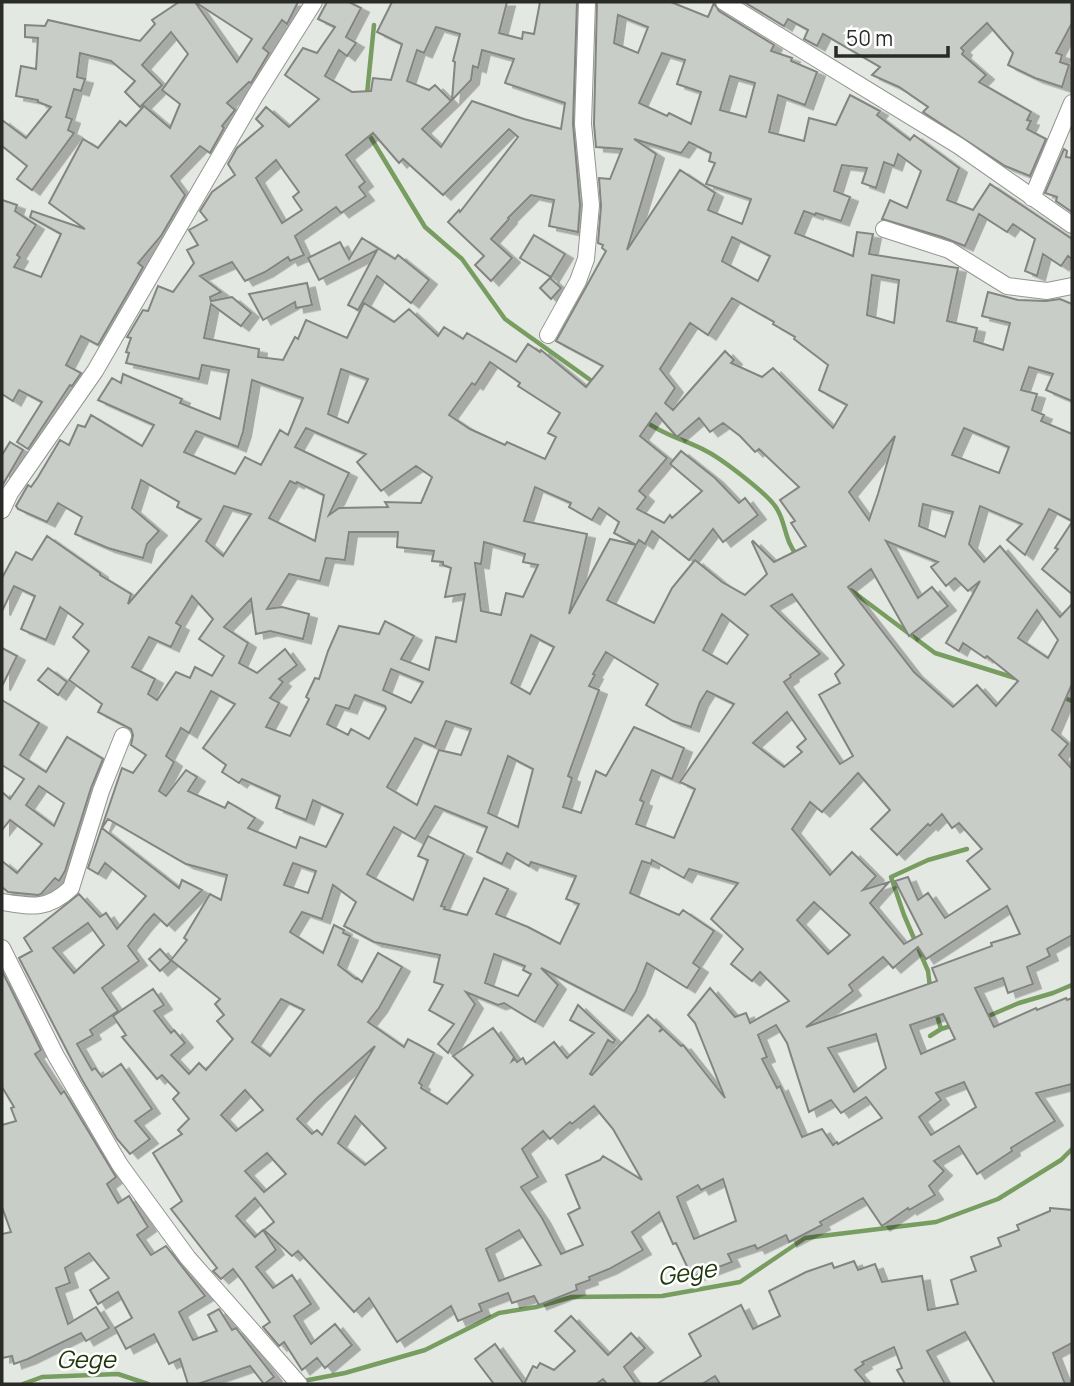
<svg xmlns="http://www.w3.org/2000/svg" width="1074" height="1386" viewBox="0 0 1074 1386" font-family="Manrope,sans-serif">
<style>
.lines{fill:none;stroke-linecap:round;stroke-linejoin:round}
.stream{stroke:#789d60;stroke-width:4.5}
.building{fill:#c9cdc8;stroke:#828580;stroke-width:2;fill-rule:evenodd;filter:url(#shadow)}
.minor-casing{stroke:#939691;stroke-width:18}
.minor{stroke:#fff;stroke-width:16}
.labels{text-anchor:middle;stroke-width:5;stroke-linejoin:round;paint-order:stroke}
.water-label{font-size:24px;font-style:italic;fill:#20390c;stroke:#fff}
</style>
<defs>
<filter id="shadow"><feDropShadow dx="8" dy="4.5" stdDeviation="0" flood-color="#0004"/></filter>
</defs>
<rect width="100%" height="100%" fill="#e4e8e2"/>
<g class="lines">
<g class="stream">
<path d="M367,94L374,25"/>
<path d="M368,133L425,227L462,259L505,319L596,384"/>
<path d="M645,421C664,436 687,440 708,452C723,460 765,492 775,506C786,520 784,541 797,555"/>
<path d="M846,589L852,591L935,653L1015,678"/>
<path d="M1062,697L1072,701"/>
<path d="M930,987L928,971L904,915L891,877L928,860L967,849"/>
<path d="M936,1012L941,1029"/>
<path d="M986,1017L1019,1003L1053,993L1072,985"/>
<path d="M930,1036L941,1029L954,1025"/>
<path d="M303,1381L345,1373L425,1350L499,1313L536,1307L572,1297L662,1296L740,1282L805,1238L936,1222L998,1199L1061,1160L1072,1149"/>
<path d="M23,1384L42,1377L118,1374L148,1384"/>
</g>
</g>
<g class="building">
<path d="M179,2H298L287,24L282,20L263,48L269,53L251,83L249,82L227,103L235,110L222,126L224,128L210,153L200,146L171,176L185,195L161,236L138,263L143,267L98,345L81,336L66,365L81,373L72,386L70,385L28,449L17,442L42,402L19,390L13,401L2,394V200L17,205L15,211L36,225L17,255L20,257L14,267L41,277L61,234L30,217L32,211L85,229L49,203L83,139L98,148L120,121L126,126L144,106L170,128L180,104L162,90L188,54L171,32L142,65L162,85L140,107L125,92L135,81L111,61L80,53L77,77L85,79L81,91L74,89L66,117L72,119L68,130L74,133L32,190L17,179L27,166L2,146V120L26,138L51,107L38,102V100L16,96L21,66L36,69L38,38L25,37V25L45,26L48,20L140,41L155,24L152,20ZM195,2L252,39L237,62Z"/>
<path d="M327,2H349L361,8L346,37L356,43L347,56L339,50L325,76L352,92L371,91L373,78L391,80L402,44L377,32L392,2H507L499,33L522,39L523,32L534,34L540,2H577L573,124L580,205L578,232L549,226L554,200L531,195L508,218L509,219L491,239L512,258L491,281L475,265L484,256L448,222L459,210L460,212L518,137L509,129L443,195L403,159L399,163L373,133L346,155L365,182L359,187L366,196L341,213L336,207L295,236L304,255L290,261L288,257L265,272L245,281L232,262L200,276L221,292L210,297L211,301L232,297L251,313L241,326L211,304L204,338L259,349L258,357L283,360L295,337L298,339L306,320L347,338L364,303L394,322L409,309L438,336L444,327L463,339L467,333L516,362L528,344L540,352L541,350L586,387L603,366L556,341L606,251L602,248L603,245L598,243L601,206L599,178L610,179L622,149L596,147L594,124L597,2H671L708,17L714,3L719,11L774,45L771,51L792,58L791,61L817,72L805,105L778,95L769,132L804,141L809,118L836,125L850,95L880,111L877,115L910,140L914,135L959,168L947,200L973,210L990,184L1072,239V259L1068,256L1061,266L1043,254L1037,276L1025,271L1035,239L1013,224L1007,232L979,214L965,246L942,237L882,219L890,200L907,208L921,171L898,154L894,166L884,162L876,188L862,183L867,168L842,165L834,191L850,197L841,221L816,213L815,215L804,211L795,233L853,256L857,232L873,234L869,254L958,268L947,321L977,328L974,341L1003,350L1010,323L982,316L988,292L1018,300L1046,301L1060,299L1072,304V401L1046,390L1053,374L1029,367L1021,390L1037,394L1032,410L1044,415L1041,421L1072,434V521L1049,509L1025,555L1007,540L1022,524L980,506L969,544L984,562L1000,546L1060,617L1072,604V684L1052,730L1068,744L1059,755L1072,769V935L1047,949L1050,956L1027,967L1033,984L1008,993L1003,978L975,988L994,1027L1036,1008L1037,1010L1066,998L1067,1000L1072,998V1084L1036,1093L1055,1121L1011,1148L1012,1151L977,1174L959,1146L934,1161L944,1171L929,1186L935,1195L909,1210L908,1208L882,1226L863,1198L820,1222L822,1225L789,1242L786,1235L757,1249L755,1245L728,1254L732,1262L692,1277L676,1243L673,1244L659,1212L632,1232L643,1250L609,1269L589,1277L590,1280L576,1285L577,1290L539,1305L534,1296L512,1303L508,1293L479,1304L482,1311L458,1321L451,1306L397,1342L369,1298L354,1312L298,1251L292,1256L264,1230L274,1222L255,1198L236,1216L255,1237L263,1230L276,1250L256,1267L273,1288L292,1275L311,1304L294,1316L311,1344L335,1324L352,1345L325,1368L317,1358L302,1370L284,1342L279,1346L263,1327L270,1322L243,1282L233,1269L221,1279L213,1271L217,1268L171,1209L182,1201L153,1153L182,1134L178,1130L189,1119L173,1099L179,1093L162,1075L157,1079L122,1037L126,1035L113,1016L153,989L164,1005L154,1011L171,1033L174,1030L185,1043L171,1055L189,1074L199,1063L206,1070L233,1039L217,1021L224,1015L215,1004L220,999L171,960L187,940L184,938L210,894L221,900L227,875L186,864L108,819L102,828L179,888L182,880L202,890L167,926L154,914L145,924L128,946L139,961L102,988L118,1011L90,1030L93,1035L77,1044L92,1070L95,1068L102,1077L121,1064L152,1109L135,1121L150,1139L130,1154L117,1139L81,1078L19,958L32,951L24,938L79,894L100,917L106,913L117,929L146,896L105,863L98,874L88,868L122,768L133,773L146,755L131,745L133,735L131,729L98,712L102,704L69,680L89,651L73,637L83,624L60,607L46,640L21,629L35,596L14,586L2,611V578L16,552L32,560L47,536L100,573V575L131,594L128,604L201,519L177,507L179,502L141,480L132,508L159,531L147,544L143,558L108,548L75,534L82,517L58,503L47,522L18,509L16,506L28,485L31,487L38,477L60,440L69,445L78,425L85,427L91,415L142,446L154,425L98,400L112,378L121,383L123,374L182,399L180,403L220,419L229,370L202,365L199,379L126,363L129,353L126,352L131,338L127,337L143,310L148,311L158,286L173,292L194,263L187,250L198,245L189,230L207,220L200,211L212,192L235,175L228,164L237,148L263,126L256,119L266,107L289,127L319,99L285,75L303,48L317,53L335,27L318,19ZM618,15L648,27L638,53L614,43ZM436,27L460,34L453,61L455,62L452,100L471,80L473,66L478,68L482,50L514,59L505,83L565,103L561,129L524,119L472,101L441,147L422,129L451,101L435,85L429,90L407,81L417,50L424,53ZM662,53L685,60L677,84L701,92L691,124L669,113L667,116L639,103ZM730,76L755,83L746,117L720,110ZM634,139L681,153L689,142L711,153L709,161L715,163L706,184L751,199L742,224L708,210L715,193L680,170L627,250L656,154ZM276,160L299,192L293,197L302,210L282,223L256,178ZM732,237L770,256L758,281L722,261ZM872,275L899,280L894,323L867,315ZM732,298L774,322L773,324L795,337L794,339L828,365L819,390L847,405L833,428L773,368L762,377L731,363L734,360L725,351L673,410L665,403L675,388L660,369L690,323L708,335ZM490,362L520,383L518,386L560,413L548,433L556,437L545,459L507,442L505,445L470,429L449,415L472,383L475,385ZM341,369L368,379L348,423L328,414ZM252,380L303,398L288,435L280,430L261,465L245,457L235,474L184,452L196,431L238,447L243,432ZM656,413L677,437L699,418L710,432L723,423L740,436L755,452L759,449L799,487L780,500L795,521L791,523L806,546L774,562L753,541L752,542L767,574L745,595L722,582L695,560L672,588L654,623L607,600L636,545L610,539L569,614L587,534L524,521L535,487L571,503L569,507L592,520L599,508L619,522L614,533L636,545L639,540L645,544L652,531L689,560L713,529L723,542L758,515L745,498L739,503L715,478L681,451L670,464L702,491L672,518L670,515L664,523L637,509L646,497L639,491L667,458L640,436ZM306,428L366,454L357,462L381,491L416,466L432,477L421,503L385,502L388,507L339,508L329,515L349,473L295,447ZM964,428L1009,447L999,473L952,455ZM895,436L878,494L869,520L849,492ZM290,481L296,484L297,482L324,495L315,541L269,518ZM923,504L953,512L945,537L919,526ZM224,506L251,514L223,556L206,541ZM349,532H398L397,547L434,551L432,561L443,562V565L451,568L445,597L465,594L456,642L436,637L429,670L401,659L414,636L385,621L379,634L339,626L328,651L319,679L315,678L306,697L309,699L290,736L266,727L279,703L270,698L283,682L279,679L297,665L285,649L257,673L239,663L248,643L224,627L251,599L256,634L270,631L303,639L309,614L282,607L267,609L289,574L320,581L326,558L345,560ZM886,541L938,562L931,567L946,586L955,578L968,591L980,581L946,643L959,651L963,643L985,658L987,656L1018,681L996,706L977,685L953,707L914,672L848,587L871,569L909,636L948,606L932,587L918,598ZM484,542L525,554L523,562L538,565L523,597L506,593L501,615L481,611L475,563L481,564ZM792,594L844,665L835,674L840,683L819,695L853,756L840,764L784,682L791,677L790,675L820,654L771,606ZM192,596L213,619L199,639L224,656L212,676L195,667L190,678L176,672L157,700L148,694L155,679L132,667L149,637L171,647L181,626L176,623ZM1037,610L1058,640L1048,658L1018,638ZM722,614L748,635L727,664L703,650ZM531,635L554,647L530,694L511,683ZM606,652L658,684L646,705L673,721L691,727L700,702L707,691L734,704L680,782L695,789L674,838L636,824L644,802L640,800L652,770L672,779L684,748L634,727L606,776L596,771L581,813L563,807L572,778L568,776L599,690L589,686L595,675L593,674ZM391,669L423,682L411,703L383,690ZM211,691L235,704L203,748L226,765L222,772L239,783L242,779L280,796L276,808L306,820L313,800L343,814L326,847L300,837L296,848L248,828L255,818L228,802L225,808L188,791L197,777L186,770L166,796L159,791L174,762L166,756L181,728L189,733ZM355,695L385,706L386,709L369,739L351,729L348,735L327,724L336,705L349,709ZM787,712L806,739L797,747L802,752L784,767L753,743ZM446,721L471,729L461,755L439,750L417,805L387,787L415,738L435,747ZM508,756L533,769L518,827L488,813ZM858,773L890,810L871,829L897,855L928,824L930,826L942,814L952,828L959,823L982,849L967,861L990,889L945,918L928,893L918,900L908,877L895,881L922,934L904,944L870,903L889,882L863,890L876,876L852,852L830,875L792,829L810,802L822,812ZM435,806L487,827L477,852L502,864L507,853L529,866L531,862L576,876L566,899L579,904L560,944L528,927L496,914L508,889L484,878L467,915L444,909L445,907L441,906L464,854L428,836L418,856L428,860L413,900L367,874L394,827L415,839ZM652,860L684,878L689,869L738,883L711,919L743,949L731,964L752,981L760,972L789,1001L750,1023L746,1013L735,1017L710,988L688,1015L695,1023L725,1098L683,1045L681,1046L663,1029L659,1032L662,1028L648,1015L592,1075L590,1074L608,1040L613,1043L615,1040L578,1005L570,1020L594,1033L567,1058L554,1042L526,1064L523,1058L517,1062L515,1059L512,1061L514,1057L493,1028L453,1056L473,1075L447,1104L421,1088L422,1085L419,1083L434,1053L408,1039L404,1047L368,1022L379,1008L402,967L378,953L362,982L357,978L356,979L338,965L350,936L343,933L344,930L334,925L323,953L290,932L302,912L322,919L333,885L356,902L344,926L374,942L440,955L434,982L443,985L429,1010L454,1024L438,1044L448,1053L475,1004L466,992L498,1005L504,1003L535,1022L558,985L541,968L624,1011L636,991L647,963L687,988L700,968L693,963L714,931L683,910L679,915L630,893L642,861L651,864ZM293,863L316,871L308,893L284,885ZM814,902L850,935L828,954L797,920ZM1007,906L1020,934L991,943L992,946L932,968L937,981L806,1027L853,991L849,985L883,957L893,968L918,947L926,959ZM88,923L104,945L74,973L53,948ZM494,954L525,966L523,970L531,974L518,996L485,983ZM281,999L304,1010L270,1056L252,1042ZM943,1014L955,1039L921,1054L910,1025ZM776,1025L787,1043L809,1112L831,1100L841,1113L866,1097L882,1118L838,1144L837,1142L833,1145L822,1129L802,1137L780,1086L777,1088L762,1059L767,1057L758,1035ZM876,1034L886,1068L854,1092L828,1048ZM375,1046L322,1135L317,1130L312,1134L297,1119L317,1098ZM964,1082L976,1107L931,1135L919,1117L941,1100L936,1093ZM245,1090L263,1110L236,1131L221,1115ZM594,1106L613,1129L642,1180L603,1156L600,1160L566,1175L580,1208L568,1214L583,1245L561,1254L542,1218L521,1187L538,1177L522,1149L543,1131L550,1139L570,1122L572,1124ZM355,1116L386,1148L365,1165L338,1143ZM267,1153L286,1174L264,1192L245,1171ZM723,1179L736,1221L694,1239L677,1197L698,1185L701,1190ZM519,1230L541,1265L499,1281L486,1249Z"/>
<path d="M744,2H1072V23L1056,53L1062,55L1060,62L1069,65L1062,87L1035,78L1008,65L1013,53L987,23L961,48L964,51L962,54L986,75L979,82L1031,112L1027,120L1031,121L1027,129L1046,139L1030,176L1005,166L923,112L928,107L899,87L872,75L880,67L823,34L817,46L804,39L808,30L788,19L784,26Z"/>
<path d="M1064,149L1067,151L1066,157L1072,158V212L1056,201L1057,197L1045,193Z"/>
<path d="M534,235L565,254L551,277L520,258Z"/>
<path d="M362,238L395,259L398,255L429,280L411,303L377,276L358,310L348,305L377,250L319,280L308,258L340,242L349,259Z"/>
<path d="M550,278L561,288L551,299L540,288Z"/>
<path d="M307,283L312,305L296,308L295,302L263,320L249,294Z"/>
<path d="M10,442L23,450L2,486V455Z"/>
<path d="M1072,522V594L1042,569L1058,549L1055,548Z"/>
<path d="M2,648L17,656L2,686Z"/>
<path d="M48,668L67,682L58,695L38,680Z"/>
<path d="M2,700L39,723L20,755L46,772L67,737L103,759L91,788L65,871L59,881L55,878L41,894L38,895L8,892L2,887V861L17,873L42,844L10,820L2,830V792L10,799L24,779L2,765ZM39,786L64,803L54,826L26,805Z"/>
<path d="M160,949L171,961L160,971L149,959Z"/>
<path d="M2,971L41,1050L35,1054L61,1094L64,1091L116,1177L107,1184L118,1203L129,1196L148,1227L137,1235L151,1255L166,1246L205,1296L179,1312L193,1340L217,1331L208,1315L219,1309L232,1330L236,1328L274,1377L264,1384L250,1366L198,1384H188L180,1359L169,1364L154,1334L126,1349L115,1328L132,1318L118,1292L98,1304L90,1290L109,1278L89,1253L65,1268L70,1283L56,1288L68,1324L96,1307L109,1328L86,1341L81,1333L28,1359L14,1364L12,1356L2,1358V1234L11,1232L2,1207V1125L16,1121L11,1108L14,1107L2,1087Z"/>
<path d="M1050,1208L1072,1210V1343L1053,1353L1065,1384H995L965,1332L927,1351L945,1384H905L897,1370L902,1368L894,1347L862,1362L864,1364L855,1370L867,1384H720L715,1376L702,1384H657L701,1356L689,1334L741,1305L753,1329L780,1316L769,1291L806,1272L832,1263L834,1268L854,1261L858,1270L875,1264L882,1282L922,1276L928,1310L958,1304L951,1280L976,1271L971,1257L1001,1246L998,1238L1019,1230L1017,1225L1050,1211Z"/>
<path d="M571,1316L608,1355L631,1333L645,1348L624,1367L636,1384H607L603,1379L596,1384H494L475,1359L495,1344L524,1384L533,1366L537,1368L540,1363L554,1370L575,1351L555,1331Z"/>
</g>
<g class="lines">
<defs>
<g id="minor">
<path d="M724,2L959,146L1072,225"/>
<path d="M1032,198L1072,103"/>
<path d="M884,229L949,250L1007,286L1047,291L1072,286"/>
<path d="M548,335L578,281L586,259L591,205L583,124L587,2"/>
<path d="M2,510L10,493L95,371L255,96L314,2"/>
<path d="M2,902C32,907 48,910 71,888L101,791L123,736"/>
<path d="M2,948L56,1056L120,1165L188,1258L299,1384"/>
</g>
</defs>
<use href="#minor" class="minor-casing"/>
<use href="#minor" class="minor"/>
</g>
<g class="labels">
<g class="water-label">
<text transform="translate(687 1273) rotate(-9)" y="8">Gege</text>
<text x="86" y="1368">Gege</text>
</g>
</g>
<rect width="1074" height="1386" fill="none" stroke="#2a2b29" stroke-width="7"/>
<path d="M836 46v10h112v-10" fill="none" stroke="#2a2b29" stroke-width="3.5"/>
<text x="846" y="46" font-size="21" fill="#2a2b29" stroke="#ffffff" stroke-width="5" paint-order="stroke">50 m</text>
</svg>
